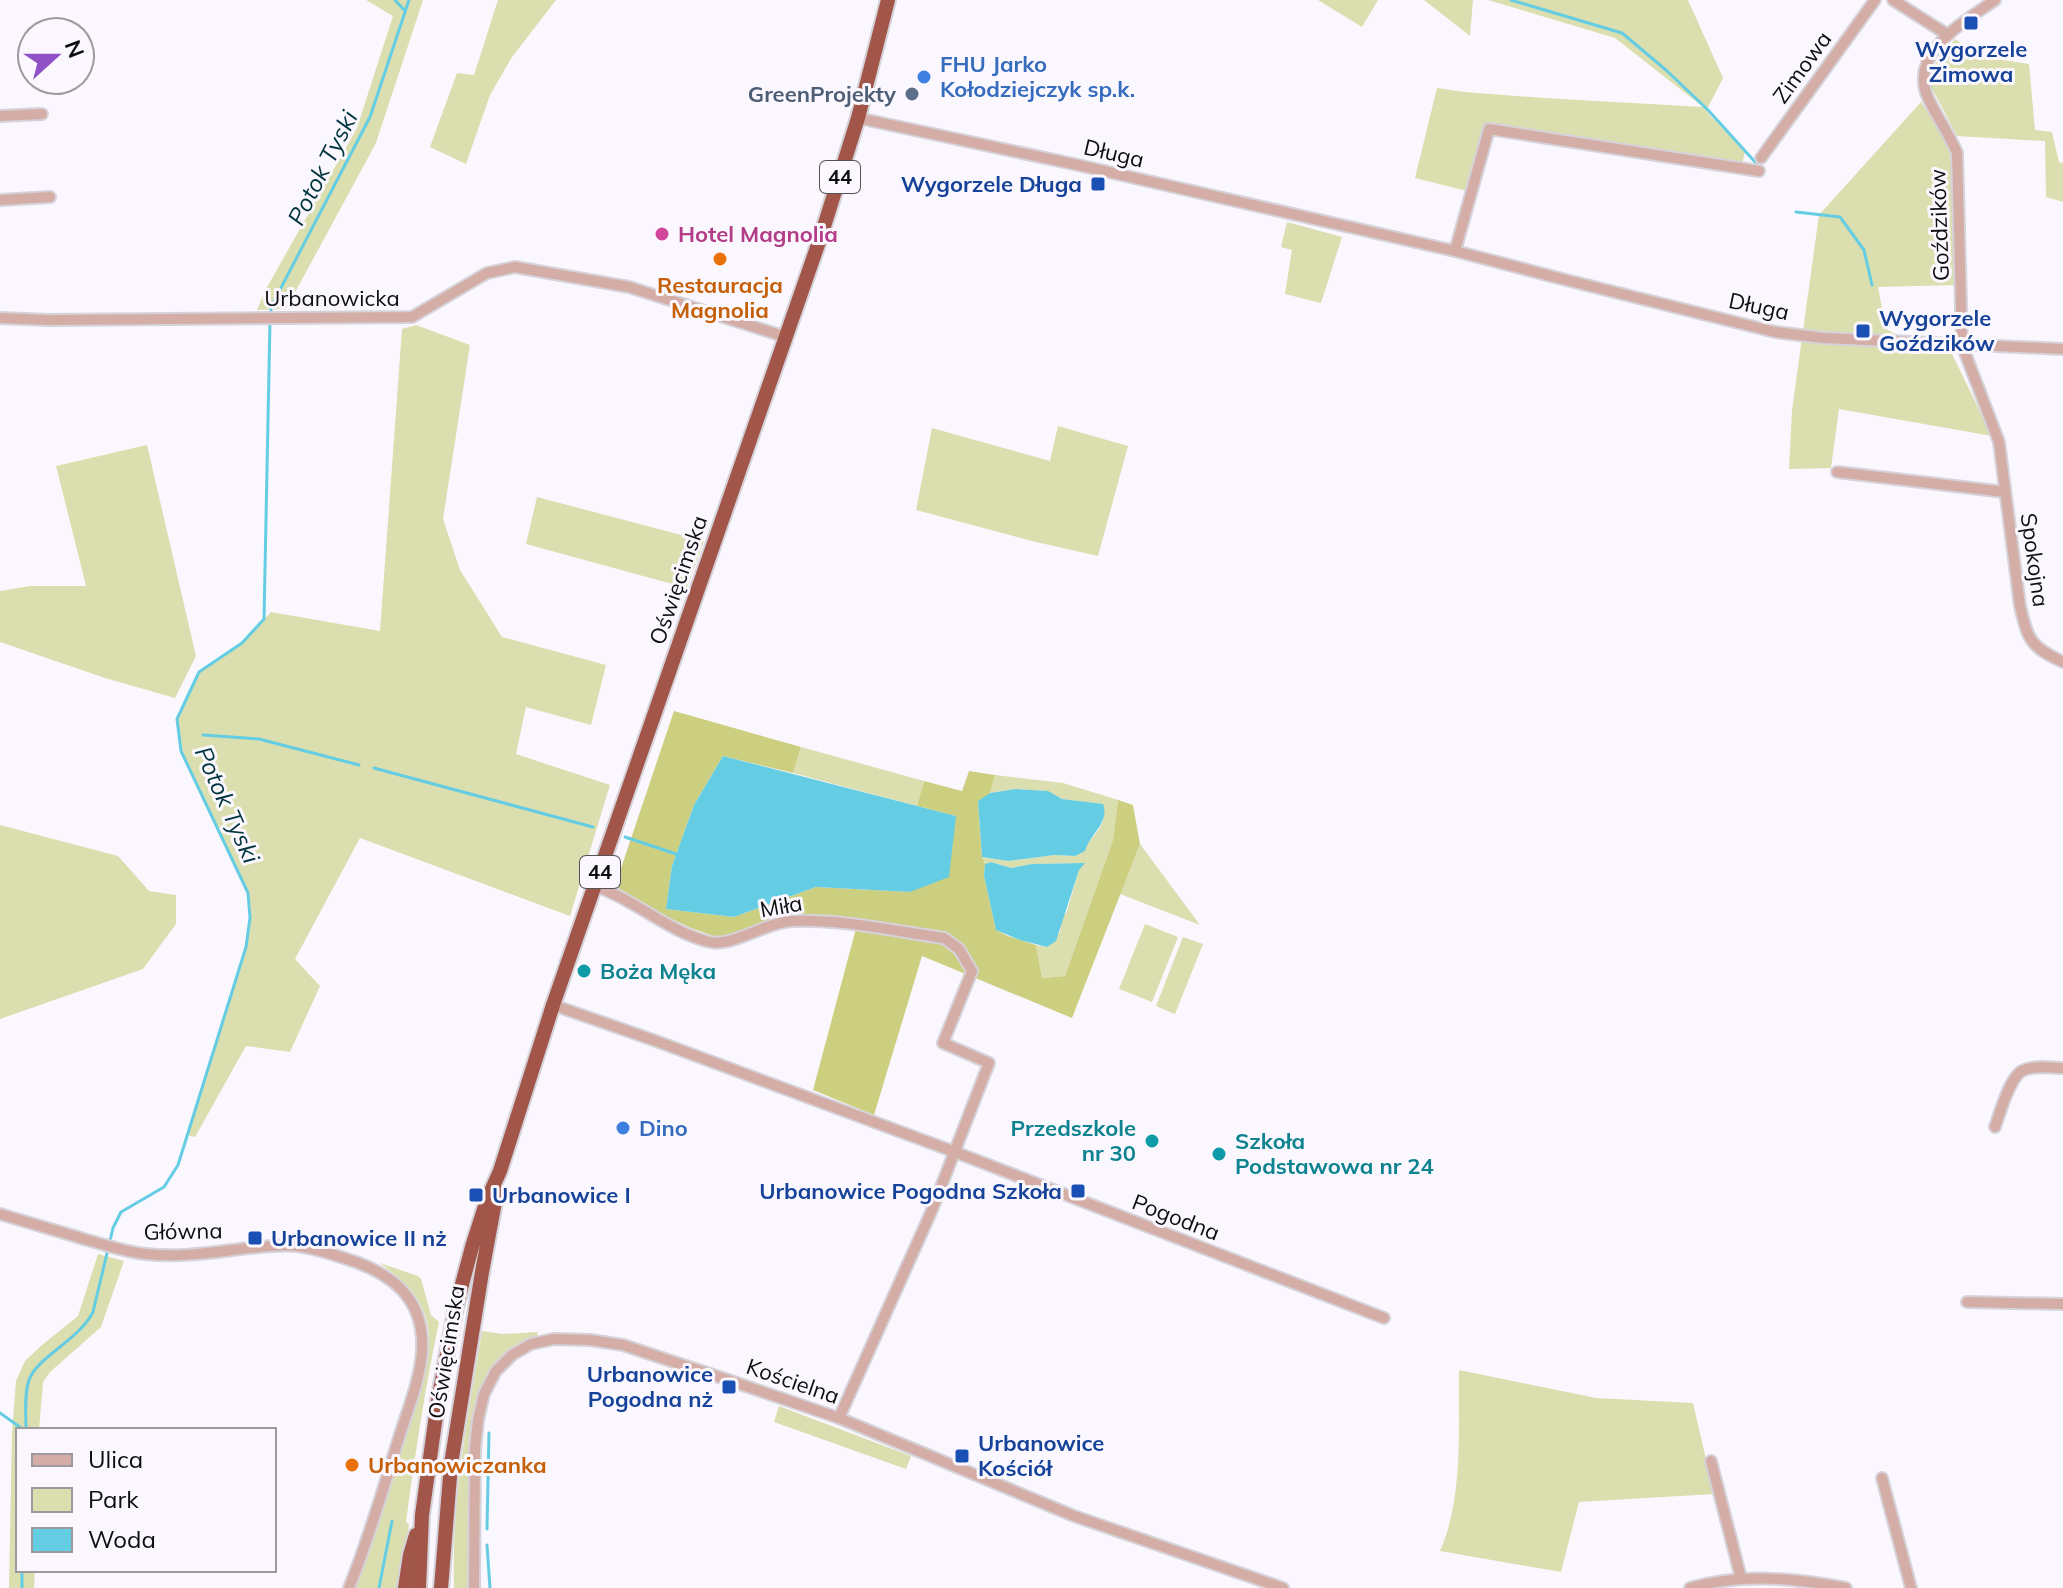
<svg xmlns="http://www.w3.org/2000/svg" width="2063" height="1588" viewBox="0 0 2063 1588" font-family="Mulish,sans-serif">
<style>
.green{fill:#dbdeae}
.forest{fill:#cccf80}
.water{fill:#64cde3}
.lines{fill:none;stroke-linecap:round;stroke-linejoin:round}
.stream{stroke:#64cde3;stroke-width:3}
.minor-casing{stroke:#d5d2d9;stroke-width:14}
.highway-casing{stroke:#d5d2d9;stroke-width:18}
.minor{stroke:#d4aea6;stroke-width:10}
.highway{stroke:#a15649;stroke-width:14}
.transit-dot{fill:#1a4fb4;stroke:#fbf7ff;stroke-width:3}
.shop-dot{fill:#3f7fe0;stroke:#fbf7ff;stroke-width:3}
.service-dot{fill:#5c6f8a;stroke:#fbf7ff;stroke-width:3}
.hotel-dot{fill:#d1479c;stroke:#fbf7ff;stroke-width:3}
.food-dot{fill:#e8710a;stroke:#fbf7ff;stroke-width:3}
.culture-dot{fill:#0f9aa8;stroke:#fbf7ff;stroke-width:3}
.labels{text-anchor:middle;stroke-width:6;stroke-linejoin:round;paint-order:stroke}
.shield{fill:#fbf7ff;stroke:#555358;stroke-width:2}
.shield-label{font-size:20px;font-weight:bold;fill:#0e0d10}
.transit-label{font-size:22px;font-weight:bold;fill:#164399;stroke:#fbf7ff;text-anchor:start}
.shop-label{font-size:22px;font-weight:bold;fill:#366cbe;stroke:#fbf7ff;text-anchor:start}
.street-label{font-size:22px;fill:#0e0d10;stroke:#fbf7ff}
.service-label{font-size:22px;font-weight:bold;fill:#4e5e75;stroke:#fbf7ff;text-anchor:end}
.hotel-label{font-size:22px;font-weight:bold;fill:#b23c85;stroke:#fbf7ff;text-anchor:start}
.food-label{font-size:22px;font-weight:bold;fill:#c56008;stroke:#fbf7ff}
.culture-label{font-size:22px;font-weight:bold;fill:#0d838f;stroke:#fbf7ff;text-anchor:start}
.water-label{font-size:24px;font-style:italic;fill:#01353e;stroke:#fbf7ff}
</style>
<rect width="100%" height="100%" fill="#fbf7ff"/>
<g class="green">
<path d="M366,0H423L376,143L286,309L257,310L266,289L357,128L393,16Z"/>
<path d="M498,0H556L512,57L490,95L466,164L430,147L457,73L474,75Z"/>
<path d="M1318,0H1378L1362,27Z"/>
<path d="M1424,0H1473L1470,36Z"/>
<path d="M1488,0H1688L1723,78L1706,111L1759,167L1745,152L1742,164L1487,123L1467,191L1415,178L1437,88L1464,92L1544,98L1703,107L1615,38Z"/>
<path d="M1955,39L1983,57L2029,64L2035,130L2052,132L2059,162L2063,163V202L2046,197L2045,141L1957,136L1930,85L1932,68Z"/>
<path d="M1921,102C1937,126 1950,143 1954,172L1956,285L1878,287L1886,329L1933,353L1952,354L1992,436L1839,409L1831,468L1789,469L1792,410L1819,215Z"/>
<path d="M1287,222L1342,237L1321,303L1285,294L1292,250L1281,247Z"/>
<path d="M416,325L470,345L443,519L460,570L502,637L606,665L591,725L526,707L516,754L610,785L570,916L360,838L295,959L320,986L290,1052L246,1046L195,1137L187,1135L246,947L250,918L248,893L181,751L177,719L199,672L242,643L271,612L380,631L402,329Z"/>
<path d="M1058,426L1128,446L1098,556L1036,542L916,510L932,428L1050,461Z"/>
<path d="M147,445L196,656L175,698L105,678L0,642V591L30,586H86L56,466Z"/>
<path d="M537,497L704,541L687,588L526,544Z"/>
<path d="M801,747L924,781L917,806L793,773Z"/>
<path d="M995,775L1063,783L1118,800L1113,840L1065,976L1042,978L1036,945L1047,947L1060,932L1062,918L1067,911L1079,869L1084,863L1032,864L1011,868L991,862L985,864L982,857L1008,861L1055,855L1075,856C1088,842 1111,824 1102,804L1062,799L1047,791L1015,789L990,793Z"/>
<path d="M0,825L118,856L149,891L176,895V924L143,969L0,1019Z"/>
<path d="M1140,844L1200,925L1120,894Z"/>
<path d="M1145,924L1178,937L1152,1002L1119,989Z"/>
<path d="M1183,937L1203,944L1175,1014L1156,1006Z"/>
<path d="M98,1254L124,1261L101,1327L50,1372L43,1382L39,1430H18V1570H35L34,1588H9L12,1432L16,1381L25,1361L42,1345L78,1316Z"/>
<path d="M380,1263L418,1276L421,1279L431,1315L439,1322C425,1388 415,1455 406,1522L409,1524L401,1588H355C374,1538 390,1488 405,1437C417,1400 437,1357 426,1318C418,1291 400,1279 380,1263Z"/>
<path d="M482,1331L503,1334L538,1332L537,1336C519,1344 503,1352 492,1368C464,1406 470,1469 469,1513C469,1538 467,1563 469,1588H454C451,1502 468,1416 482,1331Z"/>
<path d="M1459,1370L1596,1398L1693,1403L1714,1494L1579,1502L1561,1572L1440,1551C1464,1496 1458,1429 1459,1370Z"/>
<path d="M779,1406L911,1456L906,1469L774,1422Z"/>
</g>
<path class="forest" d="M674,711L801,747L793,773L723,756L694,805L672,866L666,909L734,917L816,887L910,892L956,816L917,806L924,781L962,791L969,771L995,775L990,793L978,802L982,857L985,864L984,876L996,930L1008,936L1036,945L1042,978L1065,976L1113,840L1118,800L1133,805L1140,844L1072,1018L922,956L874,1115L813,1090L858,921L779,917L719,938L691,928L657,912L615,886Z"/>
<g class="water">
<path d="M723,756L956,816L949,877L910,892L816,887L734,917L666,909L672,866L694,805Z"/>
<path d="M1015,789L1048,791L1062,799L1103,804C1110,823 1090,834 1085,851L1075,856L1055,855L1008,861L982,857L978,801L990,793Z"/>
<path d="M991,862L1011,868L1032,864L1085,863L1079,870L1056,941L1047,947L1020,940L996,930L984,876L985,864Z"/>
</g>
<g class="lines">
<g class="stream">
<path d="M395,0L405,11"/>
<path d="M1511,0L1622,33L1666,70L1708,110L1756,163"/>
<path d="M1796,212L1840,217L1864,250L1872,285"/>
<path d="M271,314V307L370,117L409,0"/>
<path d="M203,735L259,739L359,765"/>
<path d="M374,768L593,827"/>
<path d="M625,837L676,854"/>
<path d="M0,1413L24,1430"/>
<path d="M26,1430C26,1414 24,1395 29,1380C37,1357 79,1340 93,1312L113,1228L121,1212L164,1187L178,1165L246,947L250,918L248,893L181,751L177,719L199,672L242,643L264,619L270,321"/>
<path d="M487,1529L489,1433"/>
<path d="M487,1545L490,1588"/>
<path d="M22,1588V1570"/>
<path d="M379,1588L392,1521"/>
</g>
<defs>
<g id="minor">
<path d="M1893,0L1948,35"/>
<path d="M1995,0C1964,22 1908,53 1928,98C1937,117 1949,134 1957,153L1962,345L1999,442L2020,606C2028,641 2031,647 2063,662"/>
<path d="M0,116L42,114"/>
<path d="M858,118L1078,165L1455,251L1570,281L1775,332L1824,338L2063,349"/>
<path d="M1761,158L1875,0"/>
<path d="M0,200L50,197"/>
<path d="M1455,251L1489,129L1759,171"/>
<path d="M0,318L49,320L412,317L487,273L515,267L629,287L786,337"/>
<path d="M1837,472L2005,492"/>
<path d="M595,886C636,900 668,932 710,942C733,947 766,922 792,921C842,919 894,931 944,938L959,949L972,971L943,1043L989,1063L932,1210L839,1418"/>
<path d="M553,1005L656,1041L955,1152L1384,1318"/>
<path d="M1995,1127C2000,1113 2010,1075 2024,1070C2035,1065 2051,1068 2063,1068"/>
<path d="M0,1214C29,1223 58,1231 87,1240C107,1245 125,1252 146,1254C180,1258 215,1252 249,1248C264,1247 281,1244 297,1246C313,1248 329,1253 344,1258C390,1272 425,1297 422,1351C420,1382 406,1414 397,1444C382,1493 368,1541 349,1588"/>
<path d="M1967,1302L2063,1304"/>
<path d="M1711,1461L1741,1578"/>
<path d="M1882,1478L1911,1588"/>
<path d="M474,1588L475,1449L478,1420L484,1394L496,1371L512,1355L531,1344L554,1339L590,1340L623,1345L731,1381L839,1418L1074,1516L1283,1588"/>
<path d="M1690,1588C1742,1573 1793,1578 1846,1588"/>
</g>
<g id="highway">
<path d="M405,1588L410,1555L416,1535"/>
<path d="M419,1588L422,1515L438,1401L456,1307L472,1247L487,1200L500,1171L553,1005L821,236L858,118L888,0"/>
<path d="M441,1588L451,1464L482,1272L497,1191"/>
</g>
</defs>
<use href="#minor" class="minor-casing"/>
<use href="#highway" class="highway-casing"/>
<use href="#minor" class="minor"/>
<use href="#highway" class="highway"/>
</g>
<g class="transit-dot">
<rect x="1963" y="15" width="16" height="16" rx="4"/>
<rect x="1090" y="176" width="16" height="16" rx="4"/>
<rect x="1855" y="323" width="16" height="16" rx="4"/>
<rect x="1070" y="1183" width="16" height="16" rx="4"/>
<rect x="468" y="1187" width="16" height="16" rx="4"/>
<rect x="247" y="1230" width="16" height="16" rx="4"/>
<rect x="721" y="1379" width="16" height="16" rx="4"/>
<rect x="954" y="1448" width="16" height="16" rx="4"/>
</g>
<g class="shop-dot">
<circle cx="924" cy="77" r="8"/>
<circle cx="623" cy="1128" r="8"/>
</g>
<circle class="service-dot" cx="912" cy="94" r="8"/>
<circle class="hotel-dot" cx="662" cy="234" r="8"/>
<g class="food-dot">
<circle cx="720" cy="259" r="8"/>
<circle cx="352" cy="1465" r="8"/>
</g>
<g class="culture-dot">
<circle cx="584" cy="971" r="8"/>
<circle cx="1152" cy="1141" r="8"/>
<circle cx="1219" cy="1154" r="8"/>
</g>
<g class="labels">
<g class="shield">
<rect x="820" y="161" width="40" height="32" rx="6"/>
<rect x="580" y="856" width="40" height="32" rx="6"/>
</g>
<g class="shield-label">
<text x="840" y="184">44</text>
<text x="600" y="879">44</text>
</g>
<g class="transit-label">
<text x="1971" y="57" text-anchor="middle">Wygorzele<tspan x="1971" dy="25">Zimowa</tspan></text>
<text x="1082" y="192" text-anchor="end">Wygorzele Długa</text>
<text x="1879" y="326">Wygorzele<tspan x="1879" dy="25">Goździków</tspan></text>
<text x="1062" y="1199" text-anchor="end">Urbanowice Pogodna Szkoła</text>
<text x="492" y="1203">Urbanowice I</text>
<text x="271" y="1246">Urbanowice II nż</text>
<text x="713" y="1382" text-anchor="end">Urbanowice<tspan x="713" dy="25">Pogodna nż</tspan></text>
<text x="978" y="1451">Urbanowice<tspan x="978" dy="25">Kościół</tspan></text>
</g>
<g class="shop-label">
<text x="940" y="72">FHU Jarko<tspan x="940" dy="25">Kołodziejczyk sp.k.</tspan></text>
<text x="639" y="1136">Dino</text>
</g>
<g class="street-label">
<text transform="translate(1802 67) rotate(-54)" y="8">Zimowa</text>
<text transform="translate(1114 153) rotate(13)" y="8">Długa</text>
<text transform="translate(1939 225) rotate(-92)" y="8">Goździków</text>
<text x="332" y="306">Urbanowicka</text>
<text transform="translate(1759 306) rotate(12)" y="8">Długa</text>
<text transform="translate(2035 560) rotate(82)" y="8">Spokojna</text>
<text transform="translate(678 580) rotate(-71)" y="8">Oświęcimska</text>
<text transform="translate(781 906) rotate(-10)" y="8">Miła</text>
<text transform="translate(1176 1217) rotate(21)" y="8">Pogodna</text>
<text transform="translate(183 1231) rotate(-1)" y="8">Główna</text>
<text transform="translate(446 1352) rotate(-81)" y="8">Oświęcimska</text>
<text transform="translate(793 1381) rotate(19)" y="8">Kościelna</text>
</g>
<g class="service-label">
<text x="896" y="102">GreenProjekty</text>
</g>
<g class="hotel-label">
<text x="678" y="242">Hotel Magnolia</text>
</g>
<g class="food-label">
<text x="720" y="293">Restauracja<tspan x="720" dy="25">Magnolia</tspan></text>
<text x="368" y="1473" text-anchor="start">Urbanowiczanka</text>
</g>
<g class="culture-label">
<text x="600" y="979">Boża Męka</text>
<text x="1136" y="1136" text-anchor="end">Przedszkole<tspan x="1136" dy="25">nr 30</tspan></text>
<text x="1235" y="1149">Szkoła<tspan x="1235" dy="25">Podstawowa nr 24</tspan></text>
</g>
<g class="water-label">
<text transform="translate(323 168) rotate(-63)" y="8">Potok Tyski</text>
<text transform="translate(227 805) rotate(66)" y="8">Potok Tyski</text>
</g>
</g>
<rect x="16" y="1428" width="260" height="144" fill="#fbf7ff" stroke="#9c999f" stroke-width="2"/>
<rect x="32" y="1454" width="40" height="12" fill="#d4aea6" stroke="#9c999f" stroke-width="2"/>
<text x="88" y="1468" font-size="24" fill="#0e0d10">Ulica</text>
<rect x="32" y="1488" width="40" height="24" fill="#dbdeae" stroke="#9c999f" stroke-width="2"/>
<text x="88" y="1508" font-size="24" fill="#0e0d10">Park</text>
<rect x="32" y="1528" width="40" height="24" fill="#64cde3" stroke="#9c999f" stroke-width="2"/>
<text x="88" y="1548" font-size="24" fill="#0e0d10">Woda</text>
<g transform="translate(56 56) rotate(69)"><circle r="38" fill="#fbf7ff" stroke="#9c999f" stroke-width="2"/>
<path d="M0-6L14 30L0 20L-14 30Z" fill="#9051c7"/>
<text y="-12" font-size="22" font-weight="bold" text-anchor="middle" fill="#0e0d10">N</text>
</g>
</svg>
